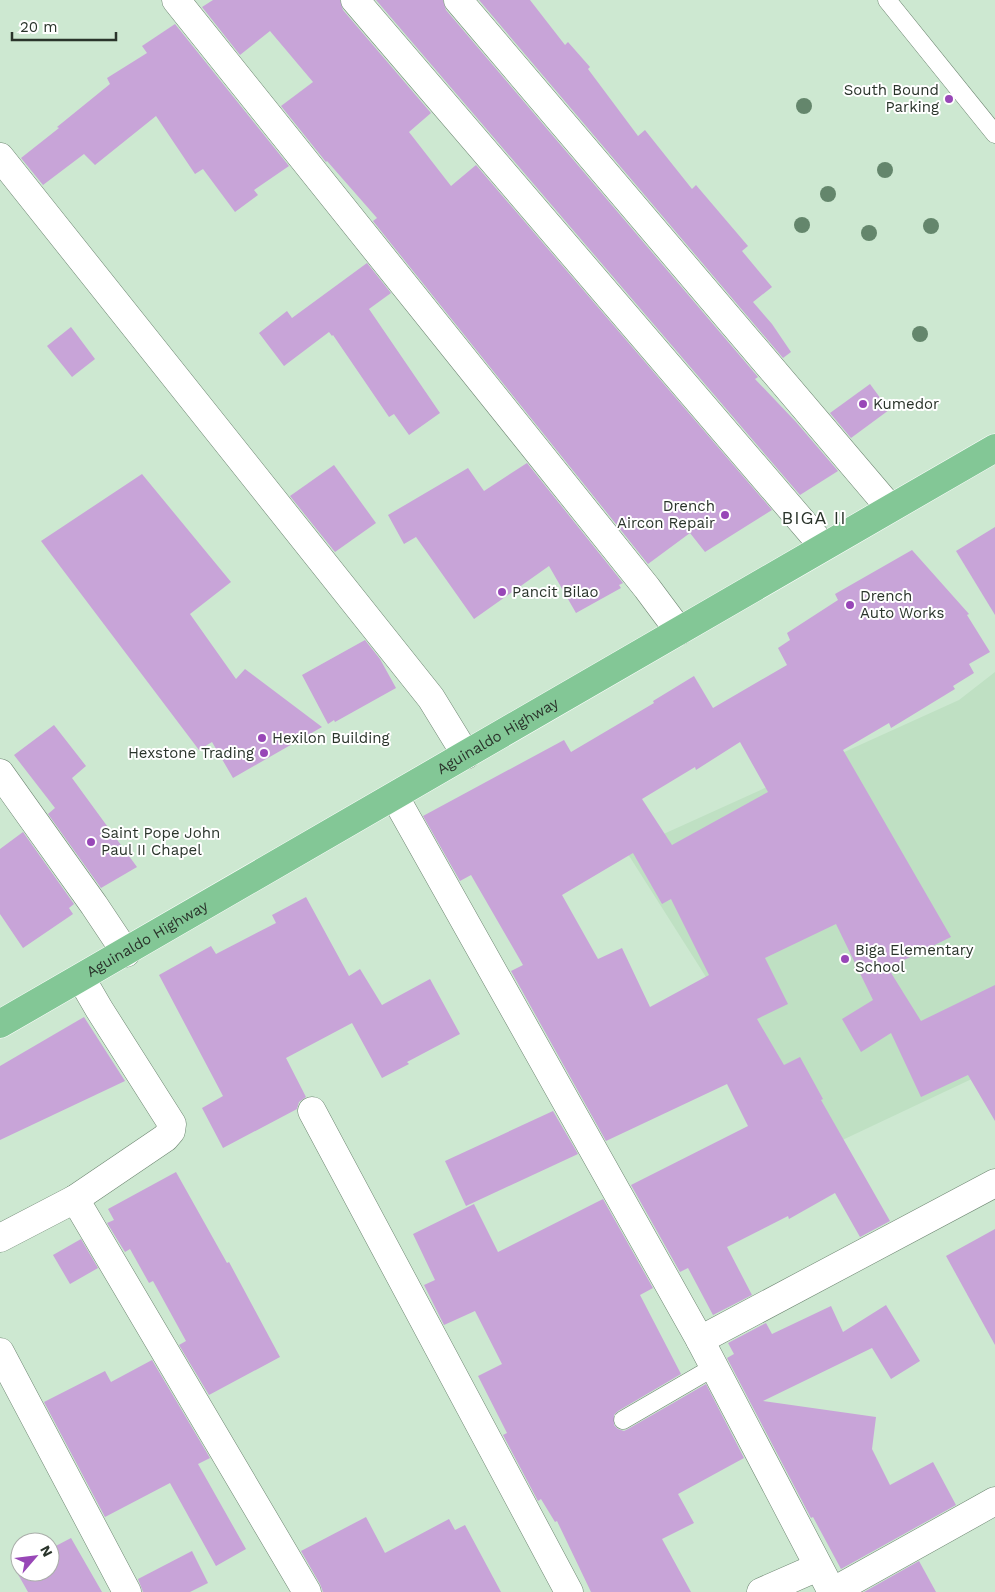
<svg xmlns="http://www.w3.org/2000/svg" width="995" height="1592" viewBox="0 0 995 1592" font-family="'Work Sans',sans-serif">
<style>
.built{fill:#bfe0c3}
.building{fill:#c8a4d8;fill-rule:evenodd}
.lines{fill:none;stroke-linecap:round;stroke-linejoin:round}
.service-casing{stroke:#6e8672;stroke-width:19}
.minor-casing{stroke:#6e8672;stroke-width:29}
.primary-casing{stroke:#fff;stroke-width:29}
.service{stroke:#fff;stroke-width:18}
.minor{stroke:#fff;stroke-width:28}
.primary{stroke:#83c796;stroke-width:28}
.tree{fill:#64866c}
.poi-dot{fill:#9847b7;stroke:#fff;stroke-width:2}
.labels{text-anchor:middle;stroke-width:4;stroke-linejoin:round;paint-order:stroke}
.poi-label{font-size:15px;fill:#2a342b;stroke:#fff;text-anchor:start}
.street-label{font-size:15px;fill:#2a342b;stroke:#fff}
.quarter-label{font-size:18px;letter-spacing:1px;fill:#2a342b;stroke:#fff}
</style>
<rect width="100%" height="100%" fill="#cde8d1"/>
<path class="built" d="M995,672V1068L817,1152L626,851L959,700Z"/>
<g class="building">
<path d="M213,0H340L343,10L431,113L409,132L451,186L476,165L772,510L705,552L690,533L648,564L373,221L377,218L327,161L326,162L281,106L313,82L270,31L240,55L202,7Z"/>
<path d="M376,0H443L446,10L758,377L755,379L796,422L838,471L800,495Z"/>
<path d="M479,0H530L565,45L568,42L590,67L588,69L638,136L645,130L692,189L696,185L748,246L742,251L772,287L753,302L772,324L791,352L783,358Z"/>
<path d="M175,24L289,166L254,190L258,195L235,212L203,169L195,174L156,116L95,165L84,154L43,185L21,158L59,128L57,127L110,84L107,78L147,53L142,46Z"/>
<path d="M367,263L391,293L369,309L440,413L409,435L394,414L389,417L333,335L332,336L329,332L284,366L259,333L287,311L292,318Z"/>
<path d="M71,327L95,359L72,377L47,346Z"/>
<path d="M870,384L889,410L851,438L830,413Z"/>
<path d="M527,463L623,583L619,585L621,588L576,613L549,566L474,619L416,537L404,544L388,515L468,468L484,491Z"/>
<path d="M334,465L376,523L335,552L290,496Z"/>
<path d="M142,474L231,582L190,614L236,679L245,669L322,727L233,778L212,742L199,750L41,541Z"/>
<path d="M995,527V615L956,551Z"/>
<path d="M912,550L969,614L967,615L990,652L969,664L974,673L953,686L955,689L891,728L889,723L843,750L951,937L888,968L921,1021L995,985V1121L968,1075L921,1097L891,1033L861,1052L842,1019L873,1000L836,924L765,958L788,1004L757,1019L784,1065L800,1057L823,1099L821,1100L890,1221L860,1237L835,1193L789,1219L788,1216L727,1247L752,1295L713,1315L688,1268L680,1272L631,1185L748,1126L727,1084L606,1141L511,971L523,965L471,875L460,881L423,816L564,740L571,752L654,703L653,701L694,676L713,708L787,665L778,648L790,640L787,633L838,600L835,594ZM740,742L768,792L672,845L642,799L695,767L696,770ZM633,853L662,904L671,899L709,975L650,1007L622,948L598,959L562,895Z"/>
<path d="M365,640L380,659L396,688L335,722L334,720L328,724L302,675Z"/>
<path d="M54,725L86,766L72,778L137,867L101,888L48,814L55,808L14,755Z"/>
<path d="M23,832L74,904L69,908L73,914L23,948L0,914V849Z"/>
<path d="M306,897L349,976L360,969L382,1005L430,979L460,1034L407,1062L409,1064L382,1078L352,1023L286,1058L306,1097L299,1102L297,1109L223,1148L202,1108L223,1096L159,975L211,946L216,954L276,923L272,915Z"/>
<path d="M84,1017L125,1081L0,1140V1066Z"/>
<path d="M553,1111L578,1154L466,1206L445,1161Z"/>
<path d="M176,1172L227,1263L229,1262L280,1357L209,1395L179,1345L186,1341L153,1281L149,1283L130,1249L125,1252L107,1223L114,1220L108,1209Z"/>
<path d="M603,1199L653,1288L640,1295L681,1374L618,1411L614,1415V1425L618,1429L624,1431L628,1429L706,1384L744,1458L678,1494L694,1523L662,1539L691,1592H591L557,1521L555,1522L541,1499L538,1501L503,1435L507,1433L478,1376L502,1364L475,1311L444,1325L424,1285L435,1280L413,1234L474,1204L498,1252Z"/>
<path d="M995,1229V1345L946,1256Z"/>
<path d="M81,1239L98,1268L70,1284L53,1255Z"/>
<path d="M886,1305L920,1361L891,1379L872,1348L763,1401L876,1417L872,1449L890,1485L933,1462L956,1505L841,1569L813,1517L811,1518L727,1358L734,1354L728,1343L766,1323L772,1334L831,1306L843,1332Z"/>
<path d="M152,1360L210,1458L198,1464L246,1549L216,1566L170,1483L105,1517L44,1402L105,1371L111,1382Z"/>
<path d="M366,1517L385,1553L449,1519L455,1530L465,1525L501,1592H323L320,1584L301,1551Z"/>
<path d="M71,1538L102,1592H28L15,1569L20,1566V1572H50V1549Z"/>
<path d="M192,1551L208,1583L190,1592H143L138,1579Z"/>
<path d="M919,1561L936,1592H864Z"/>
</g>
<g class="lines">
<defs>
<g id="service">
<path d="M887,0L995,134"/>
<path d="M623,1420L714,1367"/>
</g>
<g id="minor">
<path d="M176,0L647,588L679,631"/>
<path d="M355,0L823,546"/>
<path d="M458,0L890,508"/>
<path d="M0,157L431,698L466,755"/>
<path d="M0,773L94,905L126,953"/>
<path d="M395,797L700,1340L832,1592"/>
<path d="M312,1111L569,1592"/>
<path d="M75,1199L307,1592"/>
<path d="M0,1238L75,1199L165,1138L171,1131L172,1124L99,1009L81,978"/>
<path d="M700,1340L995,1183"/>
<path d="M0,1352L127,1592"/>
<path d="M761,1592L818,1567"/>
<path d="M832,1592L995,1501"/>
</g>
<g id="primary">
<path id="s1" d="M0,1024L995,448"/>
</g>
</defs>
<use href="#service" class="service-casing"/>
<use href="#minor" class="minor-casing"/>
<use href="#primary" class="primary-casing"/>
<use href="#service" class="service"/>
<use href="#minor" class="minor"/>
<use href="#primary" class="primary"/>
</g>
<g class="tree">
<circle cx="804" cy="106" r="8"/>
<circle cx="885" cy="170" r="8"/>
<circle cx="828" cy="194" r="8"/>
<circle cx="802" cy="225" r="8"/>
<circle cx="931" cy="226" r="8"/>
<circle cx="869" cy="233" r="8"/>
<circle cx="920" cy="334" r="8"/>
</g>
<g class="poi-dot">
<circle cx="949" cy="99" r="5"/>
<circle cx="863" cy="404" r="5"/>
<circle cx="725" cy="515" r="5"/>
<circle cx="502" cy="592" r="5"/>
<circle cx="850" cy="605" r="5"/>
<circle cx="262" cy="738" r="5"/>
<circle cx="264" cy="753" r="5"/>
<circle cx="91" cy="842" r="5"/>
<circle cx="845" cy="959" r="5"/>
</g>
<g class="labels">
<g class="poi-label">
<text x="939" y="95" text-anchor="end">South Bound<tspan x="939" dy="17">Parking</tspan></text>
<text x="873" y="409">Kumedor</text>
<text x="715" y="511" text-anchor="end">Drench<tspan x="715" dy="17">Aircon Repair</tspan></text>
<text x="512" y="597">Pancit Bilao</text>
<text x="860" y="601">Drench<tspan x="860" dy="17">Auto Works</tspan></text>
<text x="272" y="743">Hexilon Building</text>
<text x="254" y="758" text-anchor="end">Hexstone Trading</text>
<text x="101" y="838">Saint Pope John<tspan x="101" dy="17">Paul II Chapel</tspan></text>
<text x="855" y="955">Biga Elementary<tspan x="855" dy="17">School</tspan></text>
</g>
<g class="street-label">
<text dy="5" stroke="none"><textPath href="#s1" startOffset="575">Aguinaldo Highway</textPath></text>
<text dy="5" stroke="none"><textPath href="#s1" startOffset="170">Aguinaldo Highway</textPath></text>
</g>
<g class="quarter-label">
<text x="814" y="524">BIGA II</text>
</g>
</g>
<g transform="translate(35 1557) rotate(62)"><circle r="24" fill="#ffffff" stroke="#aaaeaa"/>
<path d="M0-4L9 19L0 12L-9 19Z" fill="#9847b7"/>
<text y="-8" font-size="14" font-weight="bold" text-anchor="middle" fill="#2a342b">N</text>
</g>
<path d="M12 32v8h104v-8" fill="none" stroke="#2a342b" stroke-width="2.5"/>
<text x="20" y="32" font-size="15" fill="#2a342b" stroke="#ffffff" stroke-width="4" paint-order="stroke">20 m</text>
</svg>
